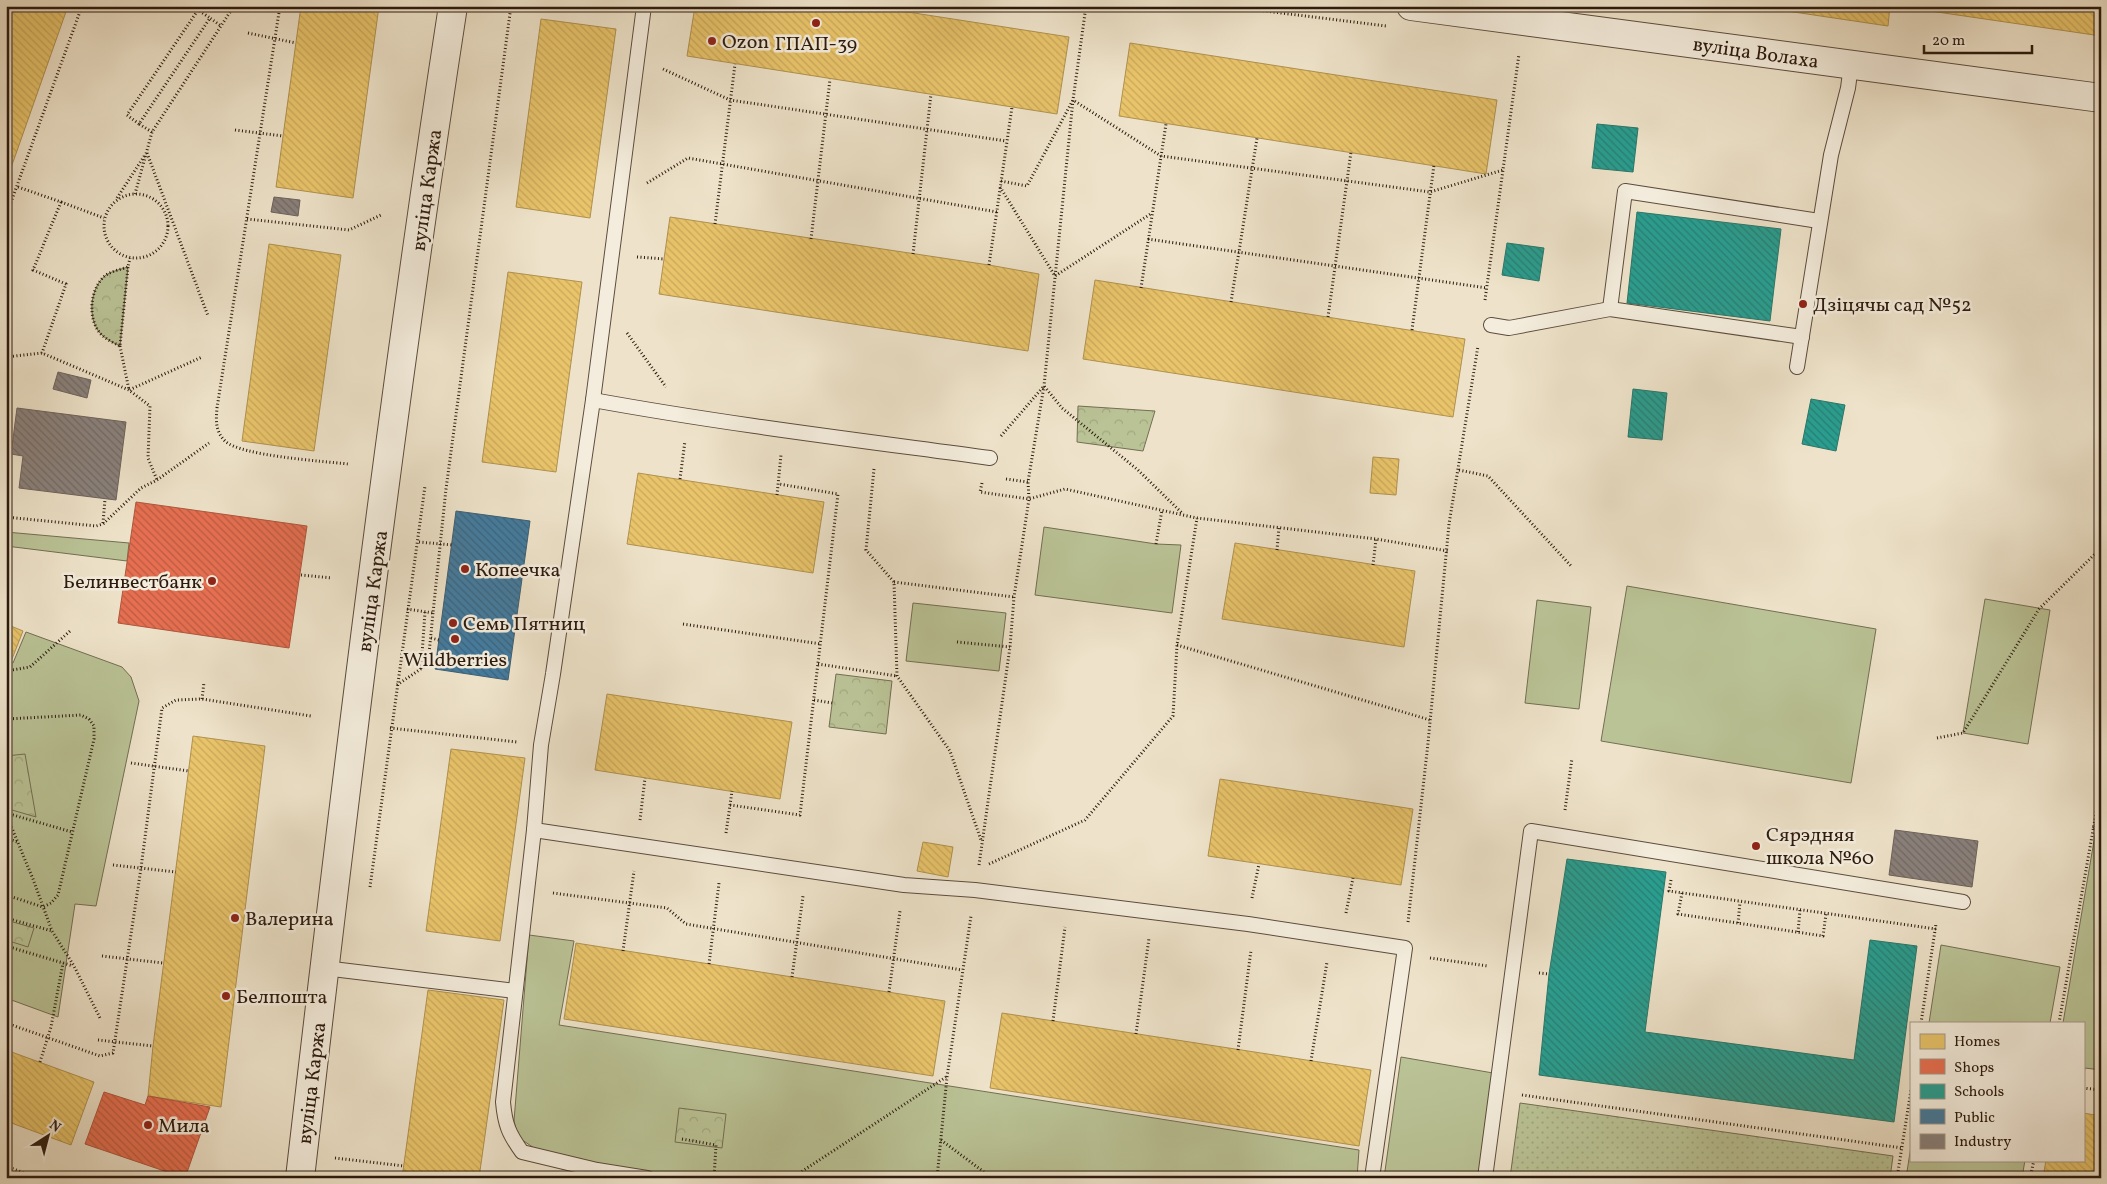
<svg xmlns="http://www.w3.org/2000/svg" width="2107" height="1184" viewBox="0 0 2107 1184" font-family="Vollkorn,serif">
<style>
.grass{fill:#bac396;stroke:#736e52}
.park{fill:url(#park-crowns);stroke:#736e52}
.garden{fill:url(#garden-dots);stroke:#736e52}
.homes{fill:url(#homes-back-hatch);stroke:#b0914e}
.shops{fill:url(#shops-back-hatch);stroke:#af563d}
.schools{fill:url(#schools-back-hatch);stroke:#2b7668}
.public{fill:url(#public-back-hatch);stroke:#3e5e72}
.industry{fill:url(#industry-back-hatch);stroke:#6e625b}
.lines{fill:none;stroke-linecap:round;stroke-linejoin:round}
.service-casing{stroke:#5c4c3d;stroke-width:16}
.minor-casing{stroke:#5c4c3d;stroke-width:30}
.path{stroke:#2c1a0e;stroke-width:3;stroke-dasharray:1 2.5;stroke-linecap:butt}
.service{stroke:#f4eddd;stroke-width:14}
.minor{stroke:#f4eddd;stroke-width:28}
.poi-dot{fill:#8f2418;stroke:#f4eddd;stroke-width:2}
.labels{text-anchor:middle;stroke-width:5;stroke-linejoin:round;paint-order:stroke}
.poi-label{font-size:20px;fill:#2c1a0e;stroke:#f4eddd;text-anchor:start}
.street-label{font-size:20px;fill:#2c1a0e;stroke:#f4eddd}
</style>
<defs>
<pattern id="park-crowns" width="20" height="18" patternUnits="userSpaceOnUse" patternTransform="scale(1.25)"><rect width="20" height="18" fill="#bac396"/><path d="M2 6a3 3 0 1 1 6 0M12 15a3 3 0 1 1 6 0" fill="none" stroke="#a0a780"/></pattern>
<pattern id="garden-dots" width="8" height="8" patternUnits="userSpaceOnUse" patternTransform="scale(1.25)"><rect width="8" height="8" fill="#bac396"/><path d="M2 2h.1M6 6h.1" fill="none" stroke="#a0a780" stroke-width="1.8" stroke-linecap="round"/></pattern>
<pattern id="homes-back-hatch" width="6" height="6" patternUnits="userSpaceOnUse" patternTransform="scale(1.25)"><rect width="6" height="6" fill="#e9c46a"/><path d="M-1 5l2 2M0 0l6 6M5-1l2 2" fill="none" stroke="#c8a85b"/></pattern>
<pattern id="shops-back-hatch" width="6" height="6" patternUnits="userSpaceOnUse" patternTransform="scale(1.25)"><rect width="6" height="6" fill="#e76f51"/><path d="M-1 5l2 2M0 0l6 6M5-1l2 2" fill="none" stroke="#bb5a42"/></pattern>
<pattern id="schools-back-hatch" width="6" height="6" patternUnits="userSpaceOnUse" patternTransform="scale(1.25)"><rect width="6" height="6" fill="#2a9d8f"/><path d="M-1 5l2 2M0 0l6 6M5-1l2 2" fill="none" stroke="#247f73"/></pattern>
<pattern id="public-back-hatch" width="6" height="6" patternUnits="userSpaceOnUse" patternTransform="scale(1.25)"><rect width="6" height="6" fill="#457b9d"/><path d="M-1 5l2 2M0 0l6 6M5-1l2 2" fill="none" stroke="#3a647e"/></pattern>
<pattern id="industry-back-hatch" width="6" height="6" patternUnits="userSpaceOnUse" patternTransform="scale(1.25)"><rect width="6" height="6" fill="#8a817c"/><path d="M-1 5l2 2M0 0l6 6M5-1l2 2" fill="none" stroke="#716964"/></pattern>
</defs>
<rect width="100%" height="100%" fill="#eee3ca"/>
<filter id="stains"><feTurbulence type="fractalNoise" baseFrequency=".004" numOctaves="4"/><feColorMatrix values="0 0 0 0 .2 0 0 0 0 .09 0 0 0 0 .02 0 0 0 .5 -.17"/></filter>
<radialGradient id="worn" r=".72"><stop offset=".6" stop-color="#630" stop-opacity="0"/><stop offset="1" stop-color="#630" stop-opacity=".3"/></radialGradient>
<g class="grass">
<path d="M1044,527L1156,544L1181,545L1172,613L1035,595Z"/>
<path d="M6,532L129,543L127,561L6,546Z"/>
<path d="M1627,586L1876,629L1851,783L1601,741Z"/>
<path d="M1985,599L2050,610L2028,744L1963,733Z"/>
<path d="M1537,600L1591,607L1579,709L1525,703Z"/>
<path d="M913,603L1006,613L999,671L906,661Z"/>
<path d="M26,632L122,667L131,677L139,701L96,906L75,904L58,1017L6,998V660L13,663Z"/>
<path d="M2101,823V1070L2085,1068L2083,1081V1023H2063L2096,829Z"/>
<path d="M529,935L574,941L559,1025L1359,1150L1357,1178H669L601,1168L534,1148L518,1137L514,1121Z"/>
<path d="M1941,945L2060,967L2050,1023H1929Z"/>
<path d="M1401,1057L1493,1073L1479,1178H1384Z"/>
<path d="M1911,1146V1160H2025L2022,1178H1906Z"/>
</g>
<g class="park">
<path d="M128,267L120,346C114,343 105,339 100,333C87,318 90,287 106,275C112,271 122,269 128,267Z"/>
<path d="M1078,406L1155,411L1143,451L1077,442Z"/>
<path d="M836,674L892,681L886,734L829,727Z"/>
<path d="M25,754L36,817L12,810L6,789V756Z"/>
<path d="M6,920L34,928L28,947L6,940Z"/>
<path d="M679,1108L726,1114L722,1148L675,1142Z"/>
</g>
<path class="garden" d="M1520,1103L1893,1156L1890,1178H1510Z"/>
<g class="homes">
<path d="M6,6H68L6,182Z"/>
<path d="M301,6H379L353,198L276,187Z"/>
<path d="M695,6H869L1069,37L1057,114L687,56Z"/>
<path d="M1753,6H1890L1888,26Z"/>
<path d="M1896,6H2101V36Z"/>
<path d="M541,19L616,29L590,218L516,207Z"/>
<path d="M1130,43L1497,100L1486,174L1119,116Z"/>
<path d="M670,217L989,265L1039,274L1028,351L659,294Z"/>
<path d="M269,244L341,255L314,451L242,441Z"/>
<path d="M508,272L582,282L556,472L482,462Z"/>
<path d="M1095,280L1465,339L1453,417L1083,359Z"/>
<path d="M1373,457L1399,459L1396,495L1370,493Z"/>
<path d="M638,473L824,502L813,573L627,544Z"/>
<path d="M1235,543L1415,571L1404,647L1222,619Z"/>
<path d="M6,624L23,631L12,659L6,657Z"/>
<path d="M607,694L792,722L780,799L595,770Z"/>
<path d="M193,736L265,746L221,1107L148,1096L153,1046Z"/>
<path d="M451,749L525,758L500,941L426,931Z"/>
<path d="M1220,779L1413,809L1401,885L1208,856Z"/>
<path d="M923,842L953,847L948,877L917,871Z"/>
<path d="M576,943L945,1001L933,1076L564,1019Z"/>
<path d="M428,990L504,1000L479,1178H402Z"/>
<path d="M1002,1013L1371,1070L1359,1146L990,1088Z"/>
<path d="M6,1050L94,1082L71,1145L6,1121Z"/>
<path d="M2083,1113L2101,1116V1178H2043L2046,1160H2083Z"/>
</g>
<g class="shops">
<path d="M136,502L307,526L289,648L118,623Z"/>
<path d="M104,1092L145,1105L148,1096L210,1107L185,1178L85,1144Z"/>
</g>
<g class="schools">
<path d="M1597,124L1638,128L1633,172L1592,168Z"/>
<path d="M1637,212L1781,229L1770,321L1627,303Z"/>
<path d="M1507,243L1544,248L1539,281L1502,275Z"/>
<path d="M1633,389L1667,393L1662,440L1628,437Z"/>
<path d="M1811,399L1845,405L1836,451L1802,444Z"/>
<path d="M1567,859L1666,872L1645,1032L1854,1060L1870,940L1917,946L1894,1122L1539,1075L1549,974Z"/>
</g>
<path class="public" d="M456,511L530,521L508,680L435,669Z"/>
<g class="industry">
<path d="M274,197L300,200L298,216L271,212Z"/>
<path d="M58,372L91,380L87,398L53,389Z"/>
<path d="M17,408L126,422L116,500L19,488L23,456L11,454Z"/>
<path d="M1895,830L1978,841L1972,887L1889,875Z"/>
</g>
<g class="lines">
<defs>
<g id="service">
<path d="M644,6L593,400L553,674L541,745L534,830L503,1102C505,1125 509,1134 522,1152L597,1170L647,1178"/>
<path d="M1491,325L1509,328L1610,309"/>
<path d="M1802,337L1610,309L1625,191L1819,221"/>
<path d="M1797,367L1831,155L1848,88L1851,65"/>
<path d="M593,400C725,424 857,440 990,458"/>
<path d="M534,830L904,885L975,890L1248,924L1405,948L1372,1178"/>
<path d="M324,968L515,991"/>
<path d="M1485,1178L1531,831L1963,902"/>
</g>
<g id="minor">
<path d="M1411,6L2101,98"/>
<path d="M300,1178C345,787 393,395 453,6"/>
</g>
</defs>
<use href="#service" class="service-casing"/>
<use href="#minor" class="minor-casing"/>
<g class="path">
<path d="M280,6L217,408C216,420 215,431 225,441C241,456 322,461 348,464"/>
<path d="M1225,6L1386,26"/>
<path d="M248,33L296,43"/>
<path d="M663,69L730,100L1006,141"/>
<path d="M139,124L127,115L198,10L210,18"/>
<path d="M235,130L283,136"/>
<path d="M152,132L139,124L210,18L221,26"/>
<path d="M147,153L208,316"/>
<path d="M1001,181L1027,186L1073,100L1086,6"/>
<path d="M647,183L688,158L997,212"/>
<path d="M18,187L61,202L33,270L66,284L42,353"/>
<path d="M1000,187L1055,276L1152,213"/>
<path d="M135,194L152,132L234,6"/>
<circle cx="136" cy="226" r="32"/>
<path d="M117,198L145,155"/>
<path d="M61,202L104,218"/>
<path d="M6,216L82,6"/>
<path d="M247,219L349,230L381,215"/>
<path d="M715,224L735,64"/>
<path d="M811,239L830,79"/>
<path d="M1148,239L1487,288"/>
<path d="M913,254L931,94"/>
<path d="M637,257L664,259"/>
<path d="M989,265L1012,107"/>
<path d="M128,267L120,346C114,343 105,339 100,333C87,318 90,287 106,275C112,271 122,269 128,267L130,258"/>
<path d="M1141,288L1166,124"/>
<path d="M1485,300L1519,54"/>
<path d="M1231,302L1257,138"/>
<path d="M1328,317L1351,152"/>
<path d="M1412,330L1434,165"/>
<path d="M627,333L666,387"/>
<path d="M120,346L129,390L202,357"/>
<path d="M6,357L42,353L129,390L150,406L148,458L157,480"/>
<path d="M1001,436L1044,386L1062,408L1138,470L1183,514"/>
<path d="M874,469L866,550L894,582L897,676L950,751L981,840"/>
<path d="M1459,470L1488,476L1572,567"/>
<path d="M680,479L685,441"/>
<path d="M1006,479L1028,482"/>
<path d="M982,483L980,492L1029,499L1065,489L1197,518L1376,539L1448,551"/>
<path d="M777,495L781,455"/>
<path d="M6,517L96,526L103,524L141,488L157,480L209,443"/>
<path d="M103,523L105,499"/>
<path d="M419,542L452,545"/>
<path d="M1156,544L1162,510"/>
<path d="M1277,550L1279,527"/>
<path d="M1373,565L1376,539"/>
<path d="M301,575L332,578"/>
<path d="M894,582L1014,597"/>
<path d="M407,609L433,613L446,489L511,6"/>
<path d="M683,624L821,644"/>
<path d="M431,638L439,640"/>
<path d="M957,642L1010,647"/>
<path d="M1177,645L1430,720"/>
<path d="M818,664L897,676"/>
<path d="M421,669L425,612"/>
<path d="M6,671L30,667L70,631"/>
<path d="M397,685L428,664L433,613"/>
<path d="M202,699L204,682"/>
<path d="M814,700L832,703"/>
<path d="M6,719L81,715L89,719L94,726V739L58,895L51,903L43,907L6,895"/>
<path d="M390,728L517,742"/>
<path d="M1937,738L1963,733L2039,609L2101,548"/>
<path d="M131,763L189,771"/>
<path d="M730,805L800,815L838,494L779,484"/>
<path d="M1565,810L1572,758"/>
<path d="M6,813L72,832"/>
<path d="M6,814L33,879L52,931L74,966L100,1018"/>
<path d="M640,820L645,778"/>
<path d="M2093,828L2101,819"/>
<path d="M726,833L732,791"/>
<path d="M6,838L17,842"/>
<path d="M989,864L1085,820L1173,716L1177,645L1197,518"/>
<path d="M113,865L176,872"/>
<path d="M979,865L1010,647L1014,597L1029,499L1028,482L1044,386L1073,100L1161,156L1430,192L1503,170"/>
<path d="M1671,880L1669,891L1936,929"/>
<path d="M370,887L425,486"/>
<path d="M553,893L667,908L686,924L962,970"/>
<path d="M1682,893L1678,914L1823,936L1826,914"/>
<path d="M1252,898L1259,864"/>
<path d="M1346,913L1353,878"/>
<path d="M6,918L52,931"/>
<path d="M1408,922L1428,743L1449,524L1478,346"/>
<path d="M1738,923L1740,902"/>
<path d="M1798,932L1800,910"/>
<path d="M6,946L73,966"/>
<path d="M623,951L634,871"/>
<path d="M102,956L163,963"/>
<path d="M1430,958L1488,966"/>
<path d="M709,964L719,883"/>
<path d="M1539,973L1549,974"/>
<path d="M792,977L803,896"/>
<path d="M889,992L900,911"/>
<path d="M1053,1021L1065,927"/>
<path d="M6,1023L100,1056L113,1053L141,868L162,708L176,700L202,699L311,716"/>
<path d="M1921,1023L1936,924"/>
<path d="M2059,1023L2101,785"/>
<path d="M1136,1034L1149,938"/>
<path d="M98,1040L153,1046"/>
<path d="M1238,1050L1251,950"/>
<path d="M1311,1061L1327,962"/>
<path d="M40,1062L51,1027L63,963"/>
<path d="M2083,1088L2101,1090"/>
<path d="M1522,1095L1902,1148"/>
<path d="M682,1139L716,1145L714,1178"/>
<path d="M941,1140L992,1178"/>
<path d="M335,1158L404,1166"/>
<path d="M6,1166L37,1178"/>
<path d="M800,1178L801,1172L946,1077"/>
<path d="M937,1178L947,1077L971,916"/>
<path d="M1897,1178L1911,1090"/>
<path d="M2030,1178L2034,1160"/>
</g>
<use href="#service" class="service"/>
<use href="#minor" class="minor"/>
</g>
<g class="poi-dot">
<circle cx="816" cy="23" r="5"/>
<circle cx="712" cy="41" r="5"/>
<circle cx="1803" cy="304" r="5"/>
<circle cx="465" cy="569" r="5"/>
<circle cx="212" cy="581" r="5"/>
<circle cx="453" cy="623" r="5"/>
<circle cx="455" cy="639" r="5"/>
<circle cx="1756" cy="846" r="5"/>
<circle cx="235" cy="918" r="5"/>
<circle cx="226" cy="996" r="5"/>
<circle cx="148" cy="1125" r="5"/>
</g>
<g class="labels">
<g class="poi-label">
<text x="722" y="48">Ozon</text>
<text x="816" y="50" text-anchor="middle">ГПАП-39</text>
<text x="1813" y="311">Дзіцячы сад №52</text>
<text x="475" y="576">Копеечка</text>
<text x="202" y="588" text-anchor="end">Белинвестбанк</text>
<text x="463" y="630">Семь Пятниц</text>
<text x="455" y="666" text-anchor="middle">Wildberries</text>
<text x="1766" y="841">Сярэдняя<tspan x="1766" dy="23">школа №60</tspan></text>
<text x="245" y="925">Валерина</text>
<text x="236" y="1003">Белпошта</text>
<text x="158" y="1132">Мила</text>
</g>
<g class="street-label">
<text transform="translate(1756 52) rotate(8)" y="7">вуліца Волаха</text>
<text transform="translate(426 190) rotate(-82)" y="7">вуліца Каржа</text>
<text transform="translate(372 591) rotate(-82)" y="7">вуліца Каржа</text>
<text transform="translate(311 1083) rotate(-83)" y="7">вуліца Каржа</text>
</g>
</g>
<rect width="2107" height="1184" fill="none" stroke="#eee3ca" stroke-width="25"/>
<rect x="8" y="8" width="2092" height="1169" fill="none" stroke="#2c1a0e" stroke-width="2.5"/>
<rect x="12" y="12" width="2082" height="1159" fill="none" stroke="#2c1a0e"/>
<rect x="1910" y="1022" width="175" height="140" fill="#f4eddd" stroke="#a4998a"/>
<rect x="1920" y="1034" width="25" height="15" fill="#e9c46a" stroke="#a4998a"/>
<text x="1954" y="1046" font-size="15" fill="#2c1a0e">Homes</text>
<rect x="1920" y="1059" width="25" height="15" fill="#e76f51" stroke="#a4998a"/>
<text x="1954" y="1072" font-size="15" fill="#2c1a0e">Shops</text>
<rect x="1920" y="1084" width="25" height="15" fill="#2a9d8f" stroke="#a4998a"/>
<text x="1954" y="1096" font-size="15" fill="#2c1a0e">Schools</text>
<rect x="1920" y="1109" width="25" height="15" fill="#457b9d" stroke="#a4998a"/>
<text x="1954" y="1122" font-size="15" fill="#2c1a0e">Public</text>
<rect x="1920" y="1134" width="25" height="15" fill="#8a817c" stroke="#a4998a"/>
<text x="1954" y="1146" font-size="15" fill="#2c1a0e">Industry</text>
<g transform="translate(48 1136) rotate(36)" stroke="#f4eddd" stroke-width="4" paint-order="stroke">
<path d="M0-4L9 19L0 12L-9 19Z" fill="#2c1a0e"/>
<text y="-8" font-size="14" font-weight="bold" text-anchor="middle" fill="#2c1a0e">N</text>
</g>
<path d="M1924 45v8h108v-8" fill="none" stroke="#2c1a0e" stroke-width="2.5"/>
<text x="1932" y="45" font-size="15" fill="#2c1a0e" stroke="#f4eddd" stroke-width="4" paint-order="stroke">20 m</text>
<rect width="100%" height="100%" filter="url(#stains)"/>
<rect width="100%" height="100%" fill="url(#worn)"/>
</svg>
